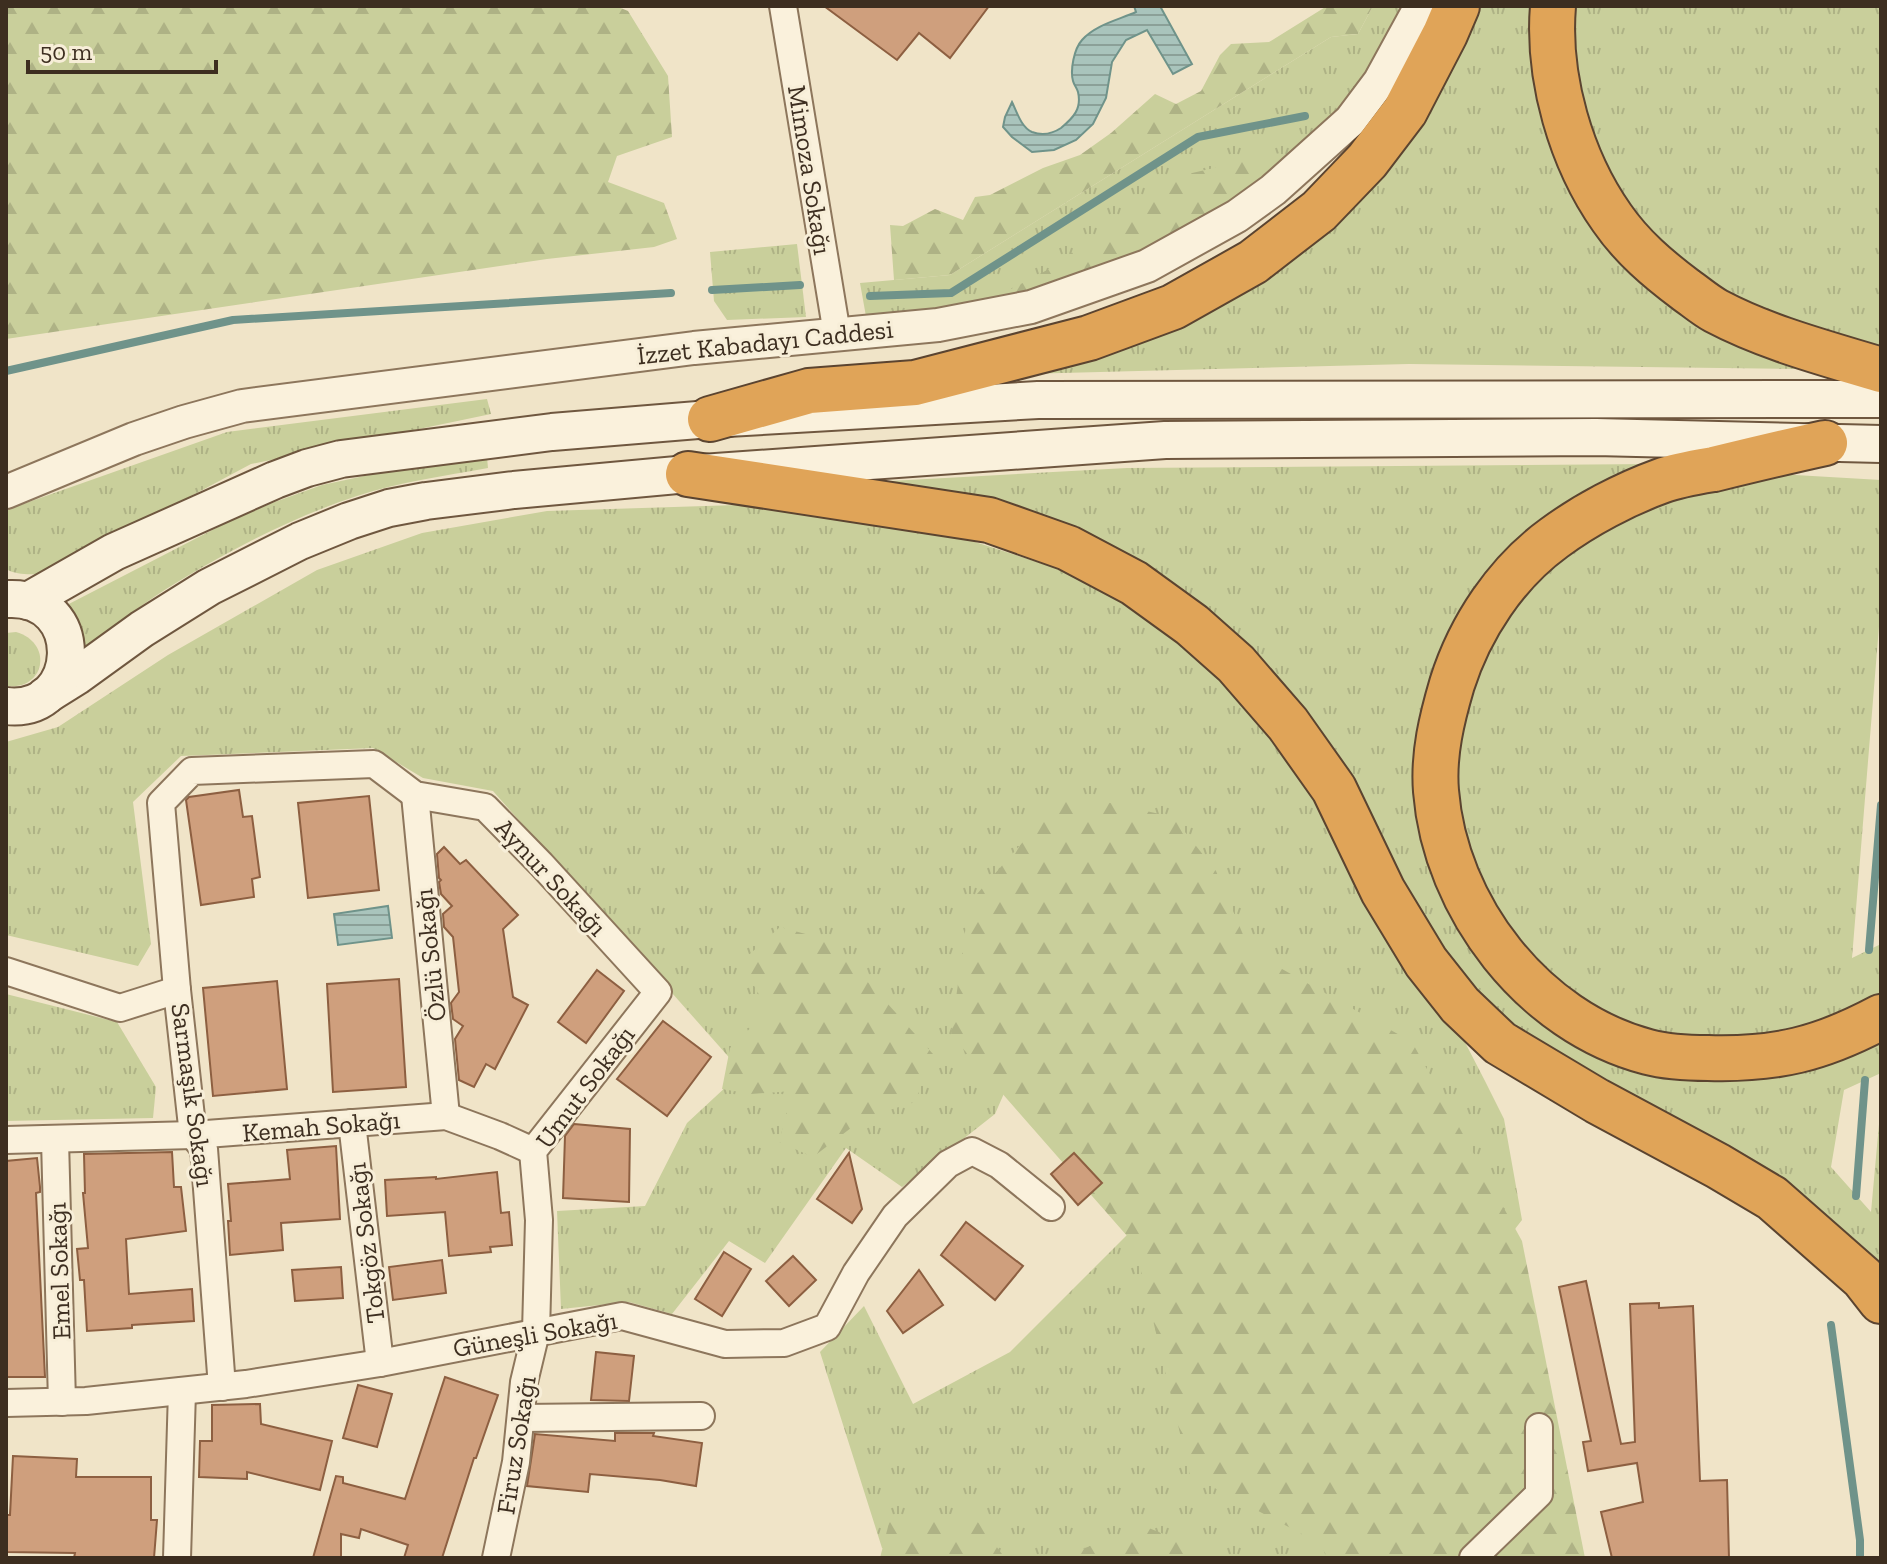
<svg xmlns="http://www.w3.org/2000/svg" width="1887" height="1564" viewBox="0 0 1887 1564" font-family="'Zilla Slab',serif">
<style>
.grass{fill:url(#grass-tufts)}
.forest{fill:url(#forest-firs)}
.water{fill:url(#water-rules);stroke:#6f938a;stroke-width:2}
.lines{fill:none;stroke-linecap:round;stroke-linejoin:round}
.stream{stroke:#6f938a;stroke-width:8}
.building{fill:#cf9f7d;stroke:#8d5f41;stroke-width:2}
.minor-casing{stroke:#8d765c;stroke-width:30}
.tertiary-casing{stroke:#8d765c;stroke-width:36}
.secondary-casing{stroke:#6f573f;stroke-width:40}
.motorway-casing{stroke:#5b4430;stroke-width:48}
.minor{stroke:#faf1dc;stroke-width:26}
.tertiary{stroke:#faf1dc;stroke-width:32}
.secondary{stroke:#faf1dc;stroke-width:36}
.motorway{stroke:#e0a458;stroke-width:44}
.labels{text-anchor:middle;stroke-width:6;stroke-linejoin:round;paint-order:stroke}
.street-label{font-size:26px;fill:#3d2e20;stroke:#f7eed8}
</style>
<defs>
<pattern id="grass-tufts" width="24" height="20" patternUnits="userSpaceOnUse" patternTransform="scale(2)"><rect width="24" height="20" fill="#c9cf9b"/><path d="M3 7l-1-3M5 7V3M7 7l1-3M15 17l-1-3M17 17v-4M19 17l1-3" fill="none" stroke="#aeb285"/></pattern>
<pattern id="forest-firs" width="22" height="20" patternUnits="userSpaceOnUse" patternTransform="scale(2)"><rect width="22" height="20" fill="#c9cf9b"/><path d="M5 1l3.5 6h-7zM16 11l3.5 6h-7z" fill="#aeb285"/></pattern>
<pattern id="water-rules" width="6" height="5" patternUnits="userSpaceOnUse" patternTransform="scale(2)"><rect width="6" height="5" fill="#a9c4bc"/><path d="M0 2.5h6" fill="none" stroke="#8ba098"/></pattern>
</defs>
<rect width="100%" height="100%" fill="#f0e4c8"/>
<g class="grass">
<path d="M1373,6H1394L1415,17L1288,178L1005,304L867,322L860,283L950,275L1331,37L1358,34Z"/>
<path d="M1477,6H1539L1566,171L1805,369L1409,364L1024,374L1150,336L1239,295L1311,241Z"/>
<path d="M1569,6H1881V350L1818,337L1715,290L1636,221L1606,175L1576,107Z"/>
<path d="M797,244L806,317L727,320L714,301L710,252Z"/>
<path d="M487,399L491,414L251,464L45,574C32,574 18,576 6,569V513L9,509L227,432Z"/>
<path d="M487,457L488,468C444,476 400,482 357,496C289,518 214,558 154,597C129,614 105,633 80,651L63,607L224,524L272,503L322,485L402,468Z"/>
<path d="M1654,464L1506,558L1432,838L1578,1038L1881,1036V1073L1844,1090L1831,1167L1871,1212L1881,1102V1274L1518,1037L1443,960L1325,744L1071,528L890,481L1127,468Z"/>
<path d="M1742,472L1881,480V602L1852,958L1881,944V999L1843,1021L1739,1048L1640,1030L1572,1000L1515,932L1481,884L1458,816L1450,747L1477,650L1523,591L1585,538L1634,505Z"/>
<path d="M737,505L862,520L972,541L1062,570L1143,610L1269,721L1454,1021L1485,1081L1504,1119L1522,1220L1475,1280L1087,904L995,1114L902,1187L846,1148L765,1263L729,1241L672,1314L629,1302L561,1309L557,1211L645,1206L687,1123L742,1072L493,791L423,778L373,748L181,756L133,802L151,944L138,966L6,935V742L58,727L168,655L317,570L422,533L547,511Z"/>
<path d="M16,632C54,643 45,691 6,686V633Z"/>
<path d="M6,994L117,1022L156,1087L153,1118L6,1121Z"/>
<path d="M1132,1230L1366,1558H922L882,1548L820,1352L864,1306L913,1404L1010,1352Z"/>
</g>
<g class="forest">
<path d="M6,6H616L628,11L668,76L672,137L617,156L608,182L664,203L677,239L654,247L547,259L6,339Z"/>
<path d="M1327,6H1373L1358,34L1331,37L950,275L894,280L890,225L903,226L935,209L963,220L975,197L990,195L1043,168L1080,155L1111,133L1155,94L1176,104L1201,91L1220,55L1231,44L1269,42Z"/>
<path d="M1280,153L1294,174L1198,235L1005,304L894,323L994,298L1049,269L1179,176Z"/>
<path d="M1066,793L1173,817L1216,871L1250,951L1412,1042L1522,1241L1585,1558H1328L1319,1543L1190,1475L1135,1245L951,1035L969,903Z"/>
<path d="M780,927L831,941L933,1054L915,1102L864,1118L813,1157L779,1142L792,1091L751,1094L722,1089L730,1048L768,1011L741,962Z"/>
<path d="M972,1514L1005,1558H880L891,1515Z"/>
<path d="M1144,1526L1222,1558H1058Z"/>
</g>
<g class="water">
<path d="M1134,6H1160L1192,64L1173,74L1147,30L1126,40L1112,62L1106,98L1093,124L1076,140L1054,150L1032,152L1012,137L1003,127L1005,117L1012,102C1017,112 1021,127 1032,132C1043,136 1052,134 1061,128C1073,118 1082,109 1078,92C1077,88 1074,85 1073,81C1070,70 1074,49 1082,40C1095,25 1118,20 1136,12Z"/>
<path d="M388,906L392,938L338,945L334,914Z"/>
</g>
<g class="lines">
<g class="stream">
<path d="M712,290L800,285"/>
<path d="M870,296L951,293L1198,137L1305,116"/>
<path d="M6,371L233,320L671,293"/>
<path d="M1869,950L1881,805"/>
<path d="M1856,1196L1865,1080"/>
<path d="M1831,1325L1860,1540V1558"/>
</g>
</g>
<g class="building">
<path d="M824,6H989L950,58L919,33L897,60Z"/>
<path d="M239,790L243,817L252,816L260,877L252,879L254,897L201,905L186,800L189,797Z"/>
<path d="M369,796L379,890L308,898L298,803Z"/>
<path d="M444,847L460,864L466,860L518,915L503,929L513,997L528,1005L495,1069L486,1064L474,1087L459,1080L455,1039L463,1026L453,1019L451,1003L459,992L453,937L444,927L443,914L452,906L441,894L439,882L441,880L439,878L437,854Z"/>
<path d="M597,970L624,991L586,1043L558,1022Z"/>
<path d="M399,979L406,1087L333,1092L327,984Z"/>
<path d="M277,981L287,1089L213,1096L203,988Z"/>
<path d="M663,1021L711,1057L667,1116L617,1079Z"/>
<path d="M574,1124L630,1129L629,1202L563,1198L565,1136Z"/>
<path d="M336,1146L340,1219L281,1223L283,1250L230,1255L228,1221H231L228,1184L290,1179L287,1150Z"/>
<path d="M172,1152L174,1187H181L186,1231L126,1239L129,1294L192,1289L194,1321L132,1325V1328L87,1331L84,1280H80L77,1249L88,1248L83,1193H85L84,1154Z"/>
<path d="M849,1153L862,1209L852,1223L817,1199Z"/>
<path d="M1074,1153L1102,1183L1078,1205L1051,1174Z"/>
<path d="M37,1158L40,1187V1192L36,1193L45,1377H6V1161Z"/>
<path d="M497,1172L501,1213L509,1212L512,1245L490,1247L491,1252L449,1256L445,1212L387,1216L385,1180L436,1177V1179Z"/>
<path d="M966,1222L1023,1266L995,1300L941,1255Z"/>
<path d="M724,1252L751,1269L722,1316L695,1299Z"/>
<path d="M793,1256L816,1280L789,1306L766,1281Z"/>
<path d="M442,1260L446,1293L393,1300L389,1267Z"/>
<path d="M341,1267L343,1298L295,1301L292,1270Z"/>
<path d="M919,1270L943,1305L903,1333L887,1311Z"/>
<path d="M1586,1281L1621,1444L1635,1442L1630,1304L1659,1303V1308L1693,1306L1700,1481L1727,1480L1729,1558H1612L1601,1512L1643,1502L1637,1463L1588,1471L1583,1442L1591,1441L1559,1287Z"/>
<path d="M596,1352L634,1356L629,1401L591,1400Z"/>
<path d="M445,1377L498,1395L476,1458H474L442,1558H404L408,1545L361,1529L359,1538L341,1534V1558H313L336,1476L343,1477V1483L405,1499Z"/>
<path d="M358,1385L392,1394L377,1447L343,1438Z"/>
<path d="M260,1404L261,1424L332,1441L320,1490L247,1472V1479L199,1477L200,1441H212V1405Z"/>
<path d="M615,1433H654L653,1436L702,1443L696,1486L660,1480L590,1474L588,1492L527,1486L535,1434L615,1441Z"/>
<path d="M13,1456L77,1459L76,1477H151V1520H157L154,1558H74L75,1553L6,1552L7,1515H10Z"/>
</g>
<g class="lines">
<defs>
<g id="minor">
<path d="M783,6L837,334"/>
<path d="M415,795L446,1116"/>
<path d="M6,971L120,1008L177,990"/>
<path d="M352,1123L380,1363"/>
<path d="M6,1140L193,1135L446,1116L500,1136L533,1151"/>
<path d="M55,1140L62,1402"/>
<path d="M222,1387L204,1149L193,1135L177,990L161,803L192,771L374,764L415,795L485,807L541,864L658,992L533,1151L539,1220L536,1332L524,1382L516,1462L496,1558"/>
<path d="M6,1403L86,1401L246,1384L380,1363L622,1316L725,1344L784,1343L827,1327L856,1273L895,1216L948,1164L972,1151L999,1165L1051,1207"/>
<path d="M522,1418L701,1416"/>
<path d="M177,1558L182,1391"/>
<path d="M1473,1558L1539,1494V1427"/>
</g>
<path id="tertiary" d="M6,492L134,439L184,422L242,406L694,348L938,325L1031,307L1147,266L1237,216L1273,190L1350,121L1380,81L1421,6"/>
<g id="secondary">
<path d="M28,601L114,552L275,480L307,468L341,459L552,432L710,419L1038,400L1881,399"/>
<path d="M45,696L77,676L142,629L209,587L300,541L349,521L389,508L426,501L514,490L688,474L1165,440L1596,437L1881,444"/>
<path d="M6,706C83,715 88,595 8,599"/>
</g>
<g id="motorway">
<path d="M1553,6C1547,78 1571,160 1612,218C1632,247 1658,269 1686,290C1696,297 1705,305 1716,311C1767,338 1825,353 1881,370"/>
<path d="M710,419L809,391L915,383L1089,338L1173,307L1253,262L1319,211L1367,161L1405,111L1445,34L1457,6"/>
<path d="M1825,443C1788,451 1751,460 1714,469C1696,472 1677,475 1661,481C1625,494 1585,515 1554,538C1506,573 1470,627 1452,684C1442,718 1433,754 1436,791C1445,907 1533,1022 1648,1052C1667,1057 1688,1058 1708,1058C1776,1060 1821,1049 1881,1017"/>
<path d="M688,474L989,520L1068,548L1134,583L1192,625L1236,664L1288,724L1334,789L1383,891L1426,962L1460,1005L1500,1043L1597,1101L1718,1166L1772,1198L1863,1278L1881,1301"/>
</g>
</defs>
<use href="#minor" class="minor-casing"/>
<use href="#tertiary" class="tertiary-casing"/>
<use href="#secondary" class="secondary-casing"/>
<use href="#motorway" class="motorway-casing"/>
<use href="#minor" class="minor"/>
<use href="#tertiary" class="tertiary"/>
<use href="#secondary" class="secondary"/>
<use href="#motorway" class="motorway"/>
</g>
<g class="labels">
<g class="street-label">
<text transform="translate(810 170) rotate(81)" y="9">Mimoza Sokağı</text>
<text transform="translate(765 342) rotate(-6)" y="9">İzzet Kabadayı Caddesi</text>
<text transform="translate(551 877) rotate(47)" y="9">Aynur Sokağı</text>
<text transform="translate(430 955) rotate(-96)" y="9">Özlü Sokağı</text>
<text transform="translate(585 1087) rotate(-53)" y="9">Umut Sokağı</text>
<text transform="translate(193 1095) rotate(82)" y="9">Sarmaşık Sokağı</text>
<text transform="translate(321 1126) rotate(-5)" y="9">Kemah Sokağı</text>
<text transform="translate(366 1243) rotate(-97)" y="9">Tokgöz Sokağı</text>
<text transform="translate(59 1271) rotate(-92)" y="9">Emel Sokağı</text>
<text transform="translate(535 1334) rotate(-10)" y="9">Güneşli Sokağı</text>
<text transform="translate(516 1445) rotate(-81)" y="9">Firuz Sokağı</text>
</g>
</g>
<rect width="1887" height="1564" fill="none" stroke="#3d2e20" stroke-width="16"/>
<path d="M28 60v12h188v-12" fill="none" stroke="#3d2e20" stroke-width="4"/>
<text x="40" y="60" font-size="24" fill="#3d2e20" stroke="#f7eed8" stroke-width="6" paint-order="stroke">50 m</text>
</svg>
